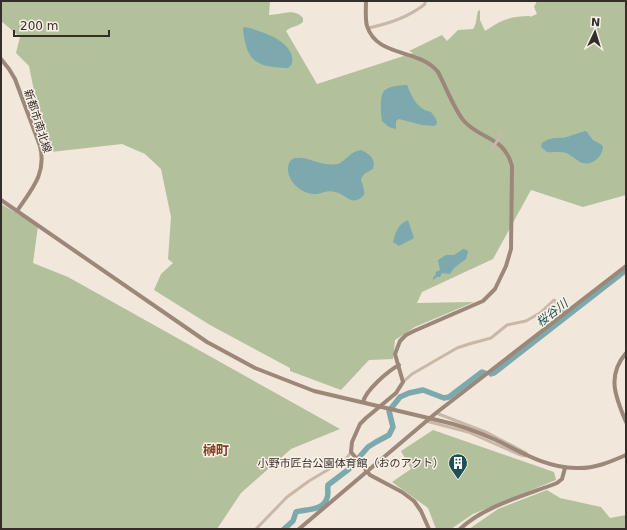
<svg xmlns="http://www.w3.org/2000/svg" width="627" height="530" viewBox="0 0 627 530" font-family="'DejaVu Sans','Noto Sans JP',sans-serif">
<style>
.green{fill:#b2c09c}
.water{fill:#7ba9ad}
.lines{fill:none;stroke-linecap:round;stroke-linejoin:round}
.river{stroke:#7ba9ad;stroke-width:5.5}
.street{stroke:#c9b8a7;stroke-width:3}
.secondary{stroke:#9c8779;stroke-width:4}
.street-bridge{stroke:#c9b8a7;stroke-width:3}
.secondary-bridge{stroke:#9c8779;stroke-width:4}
.labels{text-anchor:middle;stroke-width:3;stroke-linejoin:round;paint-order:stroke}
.street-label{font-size:11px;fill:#352d28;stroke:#f9f1e7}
.poi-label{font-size:11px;fill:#352d28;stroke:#f9f1e7;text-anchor:end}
.water-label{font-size:12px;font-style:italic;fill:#1e5056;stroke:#f9f1e7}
.quarter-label{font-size:13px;font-weight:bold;fill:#823d23;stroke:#f9f1e7}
</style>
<rect width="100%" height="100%" fill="#f1e8db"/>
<g class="green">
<path d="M1,1H270L269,15C281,15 294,7 303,18V22C298,27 291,26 286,31L317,84L413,53L409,51L442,35L447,41L458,30L473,29C477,24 476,17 478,11L480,10V20L485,31C501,20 510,16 530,16V17L537,14L534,7L537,1H626V195L583,207L531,190L493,259L422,292L417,303L474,302L415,327L395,340L393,359L369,360L341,390L290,371V368L210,325L154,290L161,274L173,263L168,259L171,217L161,169L145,154L122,144L51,152L35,96L29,66L16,53L20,37L1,21Z"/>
<path d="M1,204L38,226L33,263L68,277L340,429L291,449L241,493L217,529H1Z"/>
<path d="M433,430L554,472L556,480L473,514L451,529H436L428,508L392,482L411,469L401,451Z"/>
<path d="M547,490L560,498L601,507L610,518L626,515V529H469L498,509Z"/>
</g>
<g class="water">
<path d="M245,27C261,31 288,39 292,57C293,62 292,65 288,68C257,67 247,63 243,30V28Z"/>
<path d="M407,85C412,97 417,109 431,112L436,119L437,123L435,126L422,125L399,119L396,121V129L389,127L382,121C381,114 379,95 385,90C390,86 401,85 407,85Z"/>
<path d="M586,131L593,140L602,145L603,147C602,158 591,167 580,162C575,159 571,155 566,153C559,151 553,153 547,152L541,147L542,143C553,135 559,140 570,136C576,134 580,132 586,131Z"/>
<path d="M361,150C370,154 376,159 373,169L364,174L361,179C362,185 365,189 364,195C351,208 347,194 335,192C328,190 323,193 317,194C303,195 288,183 288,169C288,150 310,160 320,163C325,164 332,165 338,164C346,161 349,152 361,150Z"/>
<path d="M408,220L414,238L399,246L393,242C395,233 398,224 408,220Z"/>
<path d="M463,249L467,250L468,252L466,259L454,268L450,274L442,273L440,277H437L433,280V277L435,276L436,272L440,270L438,260L446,255H454Z"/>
</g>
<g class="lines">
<g class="river">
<path d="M491,374L494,373L626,270"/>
<path d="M284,529L293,521L296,512C306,509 323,511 327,498C329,494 327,490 328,485L349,469L368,447L376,442L389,435L393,427L389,411L400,397L409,393L423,390L444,398L449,397L482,372L485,373"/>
</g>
<g class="street">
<path d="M368,28C388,24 409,17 425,4V1"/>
<path d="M403,382L412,374L457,348L469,344L491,338L507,325L526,321L540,313L554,300L565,313"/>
<path d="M436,413L488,433L526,453"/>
<path d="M426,421L468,432L518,454L525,456"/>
<path d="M256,529L287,497L309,481L346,459L351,452"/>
</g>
<g class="secondary">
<path d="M366,1C366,9 365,19 367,26C377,58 419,48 438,72C445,85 455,111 464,121C481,140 504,136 512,166L511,249L506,266L495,289L483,301L414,331L406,335L400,341L395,354L403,382L396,393L366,418L360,424L352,442L351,452L370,475L402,492L414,501L421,511L429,529"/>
<path d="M1,59L9,69L15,79L40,146C47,174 31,190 17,211"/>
<path d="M1,200L207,342L255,368L314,391L365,403"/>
<path d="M626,353C606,376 616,398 626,422"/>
<path d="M363,402C366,390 388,371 399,365"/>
<path d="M441,421C460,425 478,432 496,440C521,452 547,468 576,468C594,469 610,462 626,455"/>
<path d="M299,529L436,413L626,266"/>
<path d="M460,529C484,506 526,495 557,483L562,479L565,468"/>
</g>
<path class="street-bridge" d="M492,149L502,133"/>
<path class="secondary-bridge" d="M365,403L441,421"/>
</g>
<defs>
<symbol id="building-pin" viewBox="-11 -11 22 30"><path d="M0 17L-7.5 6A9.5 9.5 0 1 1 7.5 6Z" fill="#1e5056" stroke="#f9f1e7"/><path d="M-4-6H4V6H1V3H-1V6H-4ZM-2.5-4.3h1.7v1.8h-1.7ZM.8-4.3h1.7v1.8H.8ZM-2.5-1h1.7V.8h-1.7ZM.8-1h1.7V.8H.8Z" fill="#fff"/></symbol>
</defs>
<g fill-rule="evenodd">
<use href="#building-pin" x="447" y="452" width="22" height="30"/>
</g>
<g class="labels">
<g class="street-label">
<text transform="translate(38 121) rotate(72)" y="4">新都市南北線</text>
</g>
<g class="poi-label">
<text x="444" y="467">小野市匠台公園体育館（おのアクト）</text>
</g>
<g class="water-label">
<text transform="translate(552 313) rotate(-38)" y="4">桜谷川</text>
</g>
<g class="quarter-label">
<text x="216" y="455">榊町</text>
</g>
</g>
<rect width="627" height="530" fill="none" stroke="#352d28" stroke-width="4"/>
<g transform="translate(595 32) rotate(4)" stroke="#f9f1e7" stroke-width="3" paint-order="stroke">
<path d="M0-3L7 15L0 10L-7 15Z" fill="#352d28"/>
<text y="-6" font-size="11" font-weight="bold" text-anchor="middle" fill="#352d28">N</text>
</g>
<path d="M14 30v6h95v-6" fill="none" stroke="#352d28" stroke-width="2"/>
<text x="20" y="30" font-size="12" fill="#352d28" stroke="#f9f1e7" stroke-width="3" paint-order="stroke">200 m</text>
</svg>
